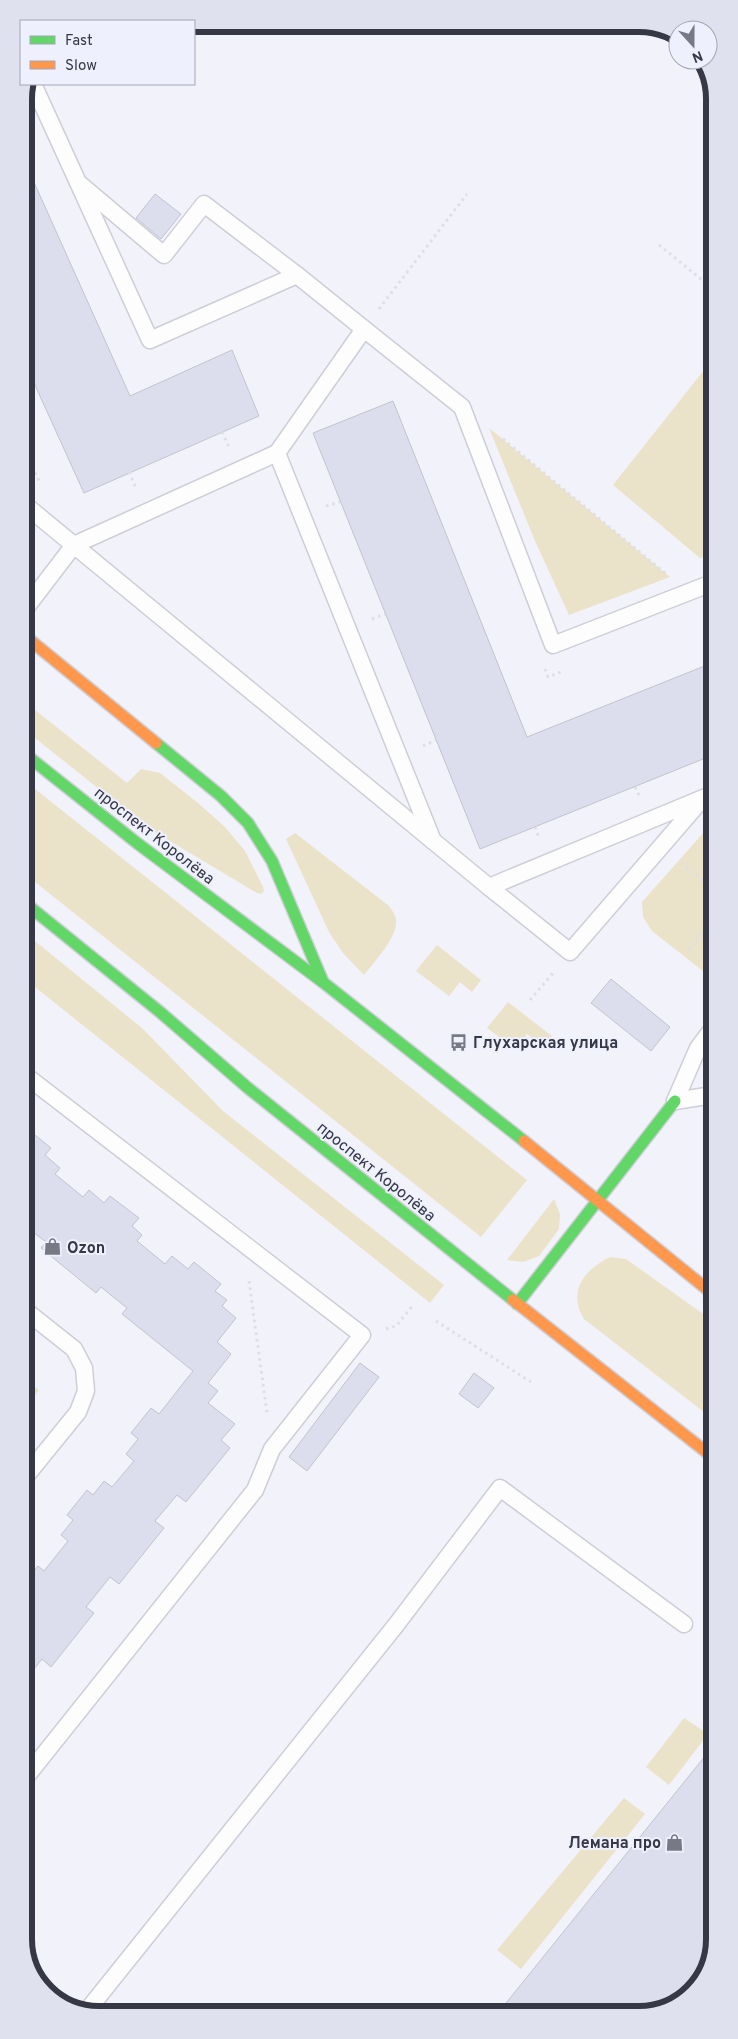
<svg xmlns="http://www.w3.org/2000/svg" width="738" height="2039" viewBox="0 0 738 2039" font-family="Overpass,sans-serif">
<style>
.green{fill:#eae2c9}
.building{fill:#dcdeed;stroke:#c2c3cc}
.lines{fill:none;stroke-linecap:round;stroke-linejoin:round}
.lane-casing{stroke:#cdced7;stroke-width:19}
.fast-casing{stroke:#cdced7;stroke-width:14}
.slow-casing{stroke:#cdced7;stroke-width:14}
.path{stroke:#dfdfe2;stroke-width:3;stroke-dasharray:2.5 4;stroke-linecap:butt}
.lane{stroke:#fdfdfe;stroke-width:16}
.fast{stroke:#63d668;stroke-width:11}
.slow{stroke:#ff974d;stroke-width:11}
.labels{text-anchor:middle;stroke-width:4;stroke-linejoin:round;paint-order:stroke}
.street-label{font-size:16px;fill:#363845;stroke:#eef0fe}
.poi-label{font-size:16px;font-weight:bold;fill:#363845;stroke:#eef0fe;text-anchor:start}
.rim{fill:none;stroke:#363845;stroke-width:6}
</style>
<rect width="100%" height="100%" fill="#f2f3fa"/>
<g class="green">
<path d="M712,360V554L700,558L613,485Z"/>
<path d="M489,428L670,577L569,615L535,541Z"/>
<path d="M25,702L127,783L141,769L160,773L198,803L225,827L245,851L263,887L264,891L261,894L257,893L148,828L25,730Z"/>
<path d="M25,781L527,1180L481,1237L25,874Z"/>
<path d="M713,822V958L703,971L652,931L643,917L642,902Z"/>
<path d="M295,833L389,906C391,909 394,913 395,916C402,933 374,962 364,975L343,953L329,932L286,839Z"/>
<path d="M25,933L142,1028L223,1111L444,1285L430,1303L25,979Z"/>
<path d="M437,945L481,980L472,992L460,982L449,996L416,971Z"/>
<path d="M508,1002L552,1036L543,1047L527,1034L515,1049L487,1028Z"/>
<path d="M554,1199L560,1214L559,1229L539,1256L523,1262L507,1260Z"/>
<path d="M610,1257L626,1259L713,1321V1419L584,1319C567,1291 584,1270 610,1257Z"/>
<path d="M26,1380L39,1390L26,1407Z"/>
<path d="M684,1718L708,1734L669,1785L646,1767Z"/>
<path d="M624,1798L645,1814L521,1969L497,1950Z"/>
</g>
<g class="building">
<path d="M24,160L130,396L232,350L259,416L84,493L24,361Z"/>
<path d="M155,194L181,214L161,239L136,218Z"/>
<path d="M393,401L527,737L712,663L713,755L480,849L313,433Z"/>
<path d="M611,979L670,1027L651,1051L591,1003Z"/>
<path d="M25,1127L51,1148L45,1155L60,1168L55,1174L83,1197L89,1190L104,1203L110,1196L139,1218L132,1226L142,1235L137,1241L165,1264L172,1256L188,1269L194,1262L221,1284L215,1291L227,1300L222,1306L236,1318L217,1342L231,1354L208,1383L218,1391L208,1403L235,1424L221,1440L230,1448L186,1502L177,1495L155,1521L164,1528L119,1584L110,1577L86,1607L94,1613L51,1667L42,1659L26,1679V1580L38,1566L44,1571L68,1541L61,1535L73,1520L67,1515L87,1490L93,1495L104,1481L112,1487L134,1461L126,1454L138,1439L131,1433L151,1408L159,1414L193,1371L122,1314L127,1308L101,1287L96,1293L41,1248L46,1242L25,1226Z"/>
<path d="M360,1363L379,1377L307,1471L289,1457Z"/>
<path d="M474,1373L494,1388L478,1408L459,1394Z"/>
<path d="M714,1745V1939L698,1986L658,2013H498Z"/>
</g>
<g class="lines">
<defs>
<g id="lane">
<path d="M33,84L150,340L297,275L364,329"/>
<path d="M81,185L164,255L204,204L297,275"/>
<path d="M277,453L433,841"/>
<path d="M24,504L489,887"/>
<path d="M25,609L74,545L277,453L364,329L462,407L553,645L712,583"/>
<path d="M703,798L570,952L489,887C564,856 638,825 713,794"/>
<path d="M25,1075L362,1335L272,1449L255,1490L26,1777"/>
<path d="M675,1101L698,1048L713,1028"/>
<path d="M675,1101L713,1095"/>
<path d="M26,1311L74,1349L84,1368L86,1391L78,1412L26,1476"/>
<path d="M86,2012L396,1625L500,1488L684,1624"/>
</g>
<g id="fast">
<path d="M156,743L221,796L248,823L272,861L323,982"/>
<path d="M25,754L137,843L324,983L524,1141"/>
<path d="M25,903L160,1012L248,1088L513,1300"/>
<path d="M517,1304L675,1101"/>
</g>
<g id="slow">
<path d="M25,636L156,743"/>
<path d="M524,1141L713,1294"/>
<path d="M513,1300L714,1458"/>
</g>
</defs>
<use href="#lane" class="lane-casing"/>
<use href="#fast" class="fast-casing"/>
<use href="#slow" class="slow-casing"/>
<g class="path">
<path d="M659,245L712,288"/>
<path d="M379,309L467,194"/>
<path d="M222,432L229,447"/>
<path d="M503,439L666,574"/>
<path d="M24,449L39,481"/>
<path d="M129,472L136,488"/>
<path d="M326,506L340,502"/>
<path d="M372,619L385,614"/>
<path d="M545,669L548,677L561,672"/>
<path d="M423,746L436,740"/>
<path d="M635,787L640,797"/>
<path d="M535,827L539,838"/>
<path d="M681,863L713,888"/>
<path d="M688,950L713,919"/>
<path d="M530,1000L554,972"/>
<path d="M249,1281L267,1413"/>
<path d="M436,1321L531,1382"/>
<path d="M386,1329L396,1326L414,1304"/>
</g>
<use href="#lane" class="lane"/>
<use href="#fast" class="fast"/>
<use href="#slow" class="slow"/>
</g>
<defs>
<symbol id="bus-bare" viewBox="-9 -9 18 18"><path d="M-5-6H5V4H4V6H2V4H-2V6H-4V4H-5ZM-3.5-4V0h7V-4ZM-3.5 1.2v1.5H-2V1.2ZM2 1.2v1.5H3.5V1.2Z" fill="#787984" stroke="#eef0fe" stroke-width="2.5" paint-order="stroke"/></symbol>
<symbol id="shop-bare" viewBox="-9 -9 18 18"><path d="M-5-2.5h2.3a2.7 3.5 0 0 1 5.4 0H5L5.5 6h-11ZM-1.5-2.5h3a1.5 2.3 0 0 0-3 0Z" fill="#787984" stroke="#eef0fe" stroke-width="2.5" paint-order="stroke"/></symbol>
</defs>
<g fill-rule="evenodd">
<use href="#bus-bare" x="446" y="1030" width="25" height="25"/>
<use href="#shop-bare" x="40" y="1234" width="25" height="25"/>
<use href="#shop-bare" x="662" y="1830" width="25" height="25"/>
</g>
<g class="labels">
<g class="street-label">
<text transform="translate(155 835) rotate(38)" y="6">проспект Королёва</text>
<text transform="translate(377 1171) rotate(39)" y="6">проспект Королёва</text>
</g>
<g class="poi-label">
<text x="473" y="1048">Глухарская улица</text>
<text x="67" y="1253">Ozon</text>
<text x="661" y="1848" text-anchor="end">Лемана про</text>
</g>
</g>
<path d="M0 0H738V2039H0ZM99 32H639A67 67 0 0 1 706 99V1939A67 67 0 0 1 639 2006H99A67 67 0 0 1 32 1939V99A67 67 0 0 1 99 32Z" fill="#dfe1ef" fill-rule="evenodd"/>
<path class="rim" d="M99 32H639A67 67 0 0 1 706 99V1939A67 67 0 0 1 639 2006H99A67 67 0 0 1 32 1939V99A67 67 0 0 1 99 32Z"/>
<rect x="20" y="20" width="175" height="65" fill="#eef0fe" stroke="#a4a6b4"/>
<rect x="30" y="36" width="25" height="8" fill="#63d668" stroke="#a4a6b4"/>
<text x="65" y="45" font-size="15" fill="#363845">Fast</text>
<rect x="30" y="61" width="25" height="8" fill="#ff974d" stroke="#a4a6b4"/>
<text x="65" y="70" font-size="15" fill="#363845">Slow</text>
<g transform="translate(693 45) rotate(159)"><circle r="24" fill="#eef0fe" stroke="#a4a6b4"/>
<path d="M0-4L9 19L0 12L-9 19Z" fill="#787984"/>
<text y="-8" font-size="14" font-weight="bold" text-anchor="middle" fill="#363845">N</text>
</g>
</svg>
